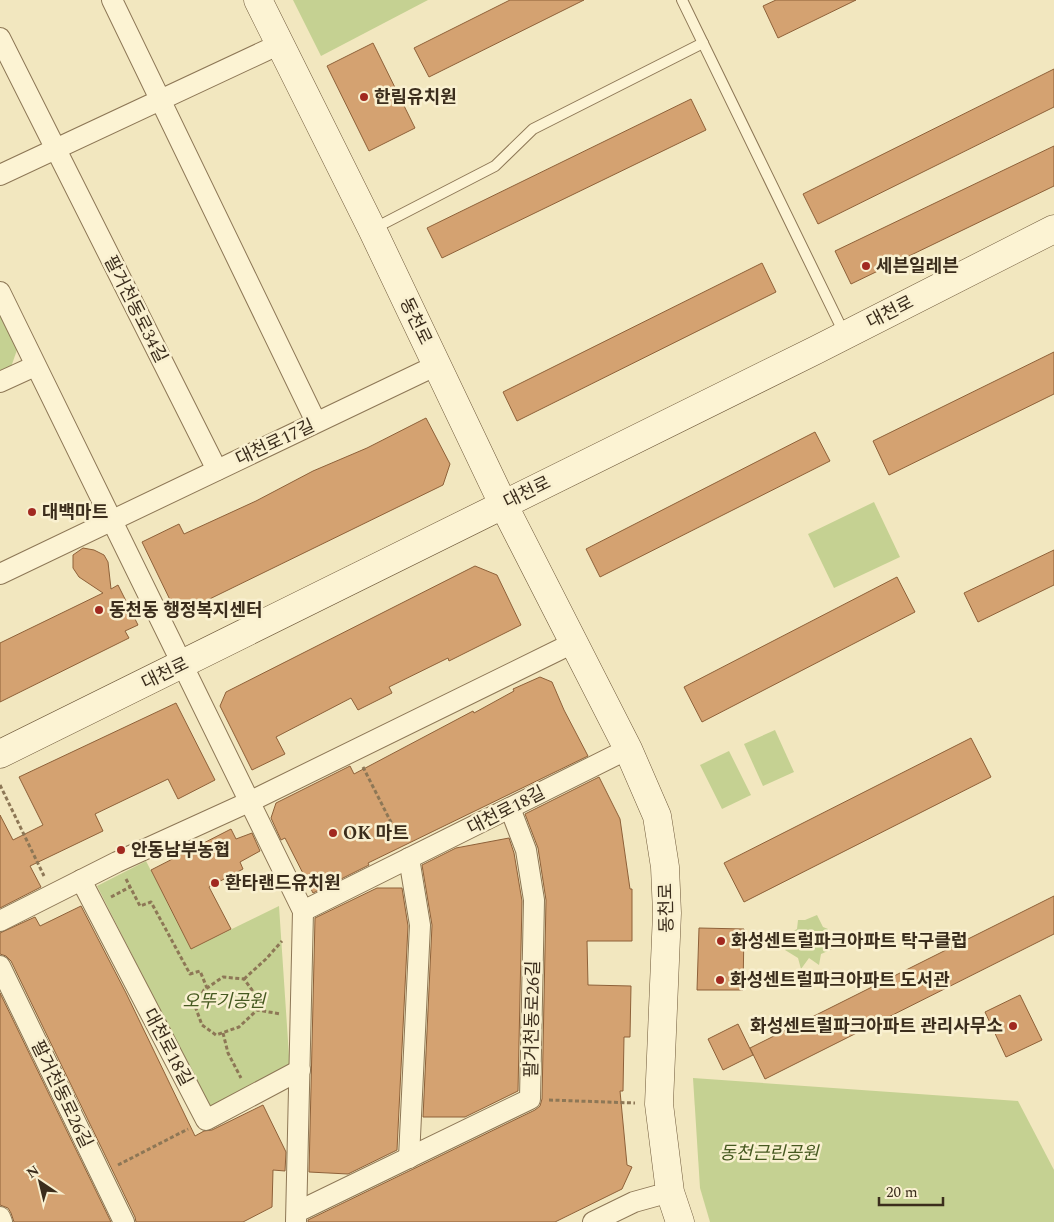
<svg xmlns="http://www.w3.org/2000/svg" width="1054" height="1222" viewBox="0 0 1054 1222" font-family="Spectral,'Noto Sans KR',serif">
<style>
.green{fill:#c5d192}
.building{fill:#d4a271;stroke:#8e6139}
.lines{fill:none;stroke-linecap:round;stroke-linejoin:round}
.lane-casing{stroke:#8d7756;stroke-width:12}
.street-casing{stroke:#8d7756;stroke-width:22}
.secondary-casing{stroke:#6e5839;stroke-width:29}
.path{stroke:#8d7756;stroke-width:3;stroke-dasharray:4 2.5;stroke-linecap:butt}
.lane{stroke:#fcf3d3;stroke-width:10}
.street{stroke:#fcf3d3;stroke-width:20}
.secondary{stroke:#fcf3d3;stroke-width:28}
.poi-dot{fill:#a12920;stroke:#f9f0d0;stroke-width:2}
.labels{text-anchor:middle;stroke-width:5;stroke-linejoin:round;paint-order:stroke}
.poi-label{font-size:18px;font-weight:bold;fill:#3b2d1c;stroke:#f9f0d0;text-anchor:start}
.street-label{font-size:18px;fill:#3b2d1c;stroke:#f9f0d0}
.park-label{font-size:18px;font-style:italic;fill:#465920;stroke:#f9f0d0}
</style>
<rect width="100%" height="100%" fill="#f2e7bf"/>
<g class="green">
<path d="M293,0H428L321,56Z"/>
<path d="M0,314L17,350L11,367L0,372Z"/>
<path d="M874,502L900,557L834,588L808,534Z"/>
<path d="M775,730L794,772L763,786L744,744Z"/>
<path d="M729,751L751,795L722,809L700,765Z"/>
<path d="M146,861L191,949L279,906L290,1071L211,1110L97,886Z"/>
<path d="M817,915L823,927L828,929L825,940L835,948L821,954L819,965L809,958L801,969L798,958L785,950L791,941L787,935L797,929L798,920H805Z"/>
<path d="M693,1078L1018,1101L1054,1170V1222H710L700,1188Z"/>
</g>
<g class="building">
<path d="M510,0H584L429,77L414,48Z"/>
<path d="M776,0H856L778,38L763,6Z"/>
<path d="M373,43L415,128L369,151L327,66Z"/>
<path d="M1054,69V107L818,224L803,194Z"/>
<path d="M691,99L706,130L442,258L427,228Z"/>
<path d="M1054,146V186L851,284L835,251Z"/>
<path d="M762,263L776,292L517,421L503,392Z"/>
<path d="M1054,352V394L889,475L873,441Z"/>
<path d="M426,418L450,464L443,485L185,611L173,606L142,542L179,524L184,534L256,501L313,471L367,448Z"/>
<path d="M815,432L830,461L600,577L586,549Z"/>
<path d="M83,548L94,550L104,555L108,562L111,589L118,585L138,625L125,631L129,638L0,702V643L103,593L79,577L73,568V555Z"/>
<path d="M1054,550V585L978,622L964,593Z"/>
<path d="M475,566L497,575L521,625L449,661L448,658L389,687L392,693L358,710L351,698L276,737L285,754L252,770L220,706L226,692Z"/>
<path d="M897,577L915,612L702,722L684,687Z"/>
<path d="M540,677L552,682L564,710L588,756L368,863L369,865L313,893L285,838L281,840L271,818L276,803L350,766L354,774L473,711L474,713L514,691L513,689Z"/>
<path d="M176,703L215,780L178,799L168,779L95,814L103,831L30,866L41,887L0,908V815L13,840L43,825L19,777Z"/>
<path d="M971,738L991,777L744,902L724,863Z"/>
<path d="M599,777L620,819L630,889H632V941H587L588,985L631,986L630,1037H624L623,1091H620L627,1165L632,1167L622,1189L555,1222H308V1220L535,1110L540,1106L542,1099L546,900L538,848L525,814Z"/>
<path d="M231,829L236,839L252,833L260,851L240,862L243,869L209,887L231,929L191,949L151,870Z"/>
<path d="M509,838L514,853L522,901L518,1091L465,1117H423L432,925L422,865L456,848Z"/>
<path d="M377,888H402L408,926L397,1150L348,1174L309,1172L315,918Z"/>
<path d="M1054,896V934L765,1079L750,1048Z"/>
<path d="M81,906L126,993L195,1136L204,1131L212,1130L263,1105L286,1152L285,1171L273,1170L272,1207L243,1222H136L135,1217L11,961L6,956L0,954V933L35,917L40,926Z"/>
<path d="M699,928L744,929L743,990H697Z"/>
<path d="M0,993L111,1222H14L11,1213L8,1208L0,1205Z"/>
<path d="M1020,995L1042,1040L1006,1057L985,1012Z"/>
<path d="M738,1024L753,1055L723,1070L708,1039Z"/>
</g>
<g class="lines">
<defs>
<g id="lane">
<path d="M682,0L844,333"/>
<path d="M373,229L495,166L533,129L703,43"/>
</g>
<g id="street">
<path d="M112,0L316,422"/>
<path d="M0,38L217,470"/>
<path d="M0,175L280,44"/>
<path d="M0,292L303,911L296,1222"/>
<path d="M0,382L35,366"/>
<path d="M0,574L437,365"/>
<path d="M81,880L206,1120L300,1070"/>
<path d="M303,911L628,749"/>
<path d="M0,921L117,862L251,801L573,643"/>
<path d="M0,966L124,1222"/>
<path d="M409,1158L420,925L409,858"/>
<path d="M297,1212L530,1099L534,900L526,850L510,808"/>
<path d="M0,1217L2,1222"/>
<path d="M593,1222L634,1202L670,1192"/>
</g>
<g id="secondary">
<path d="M258,0L372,229L503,504L628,749L657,816L665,867L667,913L659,1104L670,1192L680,1222"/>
<path d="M0,754L816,350L1054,229"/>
</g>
</defs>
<use href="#lane" class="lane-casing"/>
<use href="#street" class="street-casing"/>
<use href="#secondary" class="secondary-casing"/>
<g class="path">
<path d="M363,767L400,840"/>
<path d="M0,785L44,876"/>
<path d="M126,879L140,906L151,902L190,974L200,971L207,988"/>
<path d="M111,897L130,887"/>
<path d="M244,979L266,959L282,941"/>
<path d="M257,1010L252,990L244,979L223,977L204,990L195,1006L202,1025L216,1035L239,1027L257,1010L281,1014"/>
<path d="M223,1033L228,1053L241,1078"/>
<path d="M549,1100L635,1103"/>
<path d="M118,1165L188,1129"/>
</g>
<use href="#lane" class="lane"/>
<use href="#street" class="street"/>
<use href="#secondary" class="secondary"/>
</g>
<g class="poi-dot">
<circle cx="364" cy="97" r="5"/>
<circle cx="866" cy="266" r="5"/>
<circle cx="32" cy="512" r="5"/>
<circle cx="99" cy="610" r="5"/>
<circle cx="333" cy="833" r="5"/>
<circle cx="121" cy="850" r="5"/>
<circle cx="215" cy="883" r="5"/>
<circle cx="721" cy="941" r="5"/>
<circle cx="720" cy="980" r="5"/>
<circle cx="1013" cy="1026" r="5"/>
</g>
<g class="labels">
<g class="poi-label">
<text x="374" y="103">한림유치원</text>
<text x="876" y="272">세븐일레븐</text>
<text x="42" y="518">대백마트</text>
<text x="109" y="616">동천동 행정복지센터</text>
<text x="343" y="839">OK 마트</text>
<text x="131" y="856">안동남부농협</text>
<text x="225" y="889">환타랜드유치원</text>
<text x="731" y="947">화성센트럴파크아파트 탁구클럽</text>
<text x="730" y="986">화성센트럴파크아파트 도서관</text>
<text x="1003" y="1032" text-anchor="end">화성센트럴파크아파트 관리사무소</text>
</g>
<g class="street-label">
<text transform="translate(136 309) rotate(63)" y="6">팔거천동로34길</text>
<text transform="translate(890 312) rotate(-27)" y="6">대천로</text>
<text transform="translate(416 321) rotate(64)" y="6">동천로</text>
<text transform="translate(275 442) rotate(-25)" y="6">대천로17길</text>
<text transform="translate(527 492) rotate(-26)" y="6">대천로</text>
<text transform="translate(165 673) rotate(-26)" y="6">대천로</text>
<text transform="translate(506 810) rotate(-27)" y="6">대천로18길</text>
<text transform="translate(666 908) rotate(-91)" y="6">동천로</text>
<text transform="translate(532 1019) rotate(-89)" y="6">팔거천동로26길</text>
<text transform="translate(168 1047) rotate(62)" y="6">대천로18길</text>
<text transform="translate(62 1094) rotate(64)" y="6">팔거천동로26길</text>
</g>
<g class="park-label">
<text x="224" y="1007">오뚜기공원</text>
<text x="769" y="1159">동천근린공원</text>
</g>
</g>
<g transform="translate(40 1182) rotate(325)" stroke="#f9f0d0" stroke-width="4" paint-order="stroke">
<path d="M0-4L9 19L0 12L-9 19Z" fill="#3b2d1c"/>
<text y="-8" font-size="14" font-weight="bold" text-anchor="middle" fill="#3b2d1c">N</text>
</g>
<path d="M879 1197v8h64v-8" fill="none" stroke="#3b2d1c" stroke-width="2.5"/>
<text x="886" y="1197" font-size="15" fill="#3b2d1c" stroke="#f9f0d0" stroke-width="4" paint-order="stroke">20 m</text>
</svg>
